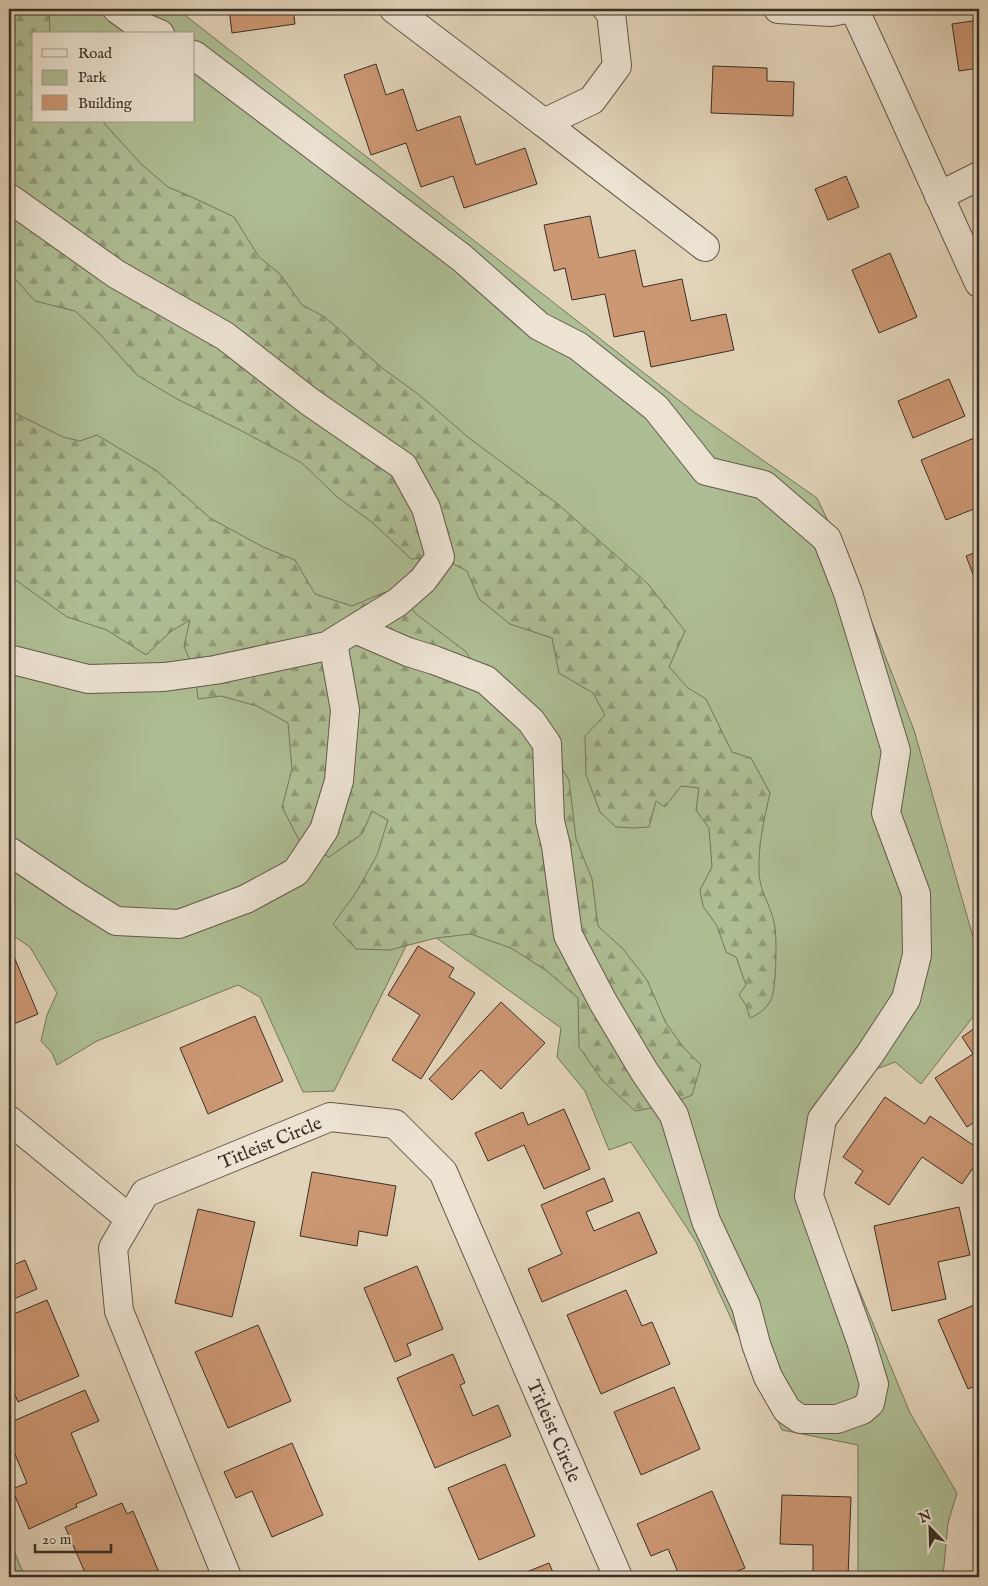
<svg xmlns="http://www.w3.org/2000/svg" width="988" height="1586" viewBox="0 0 988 1586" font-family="'IM FELL English',serif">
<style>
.green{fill:#aebe94;stroke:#74765e;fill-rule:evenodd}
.forest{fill:url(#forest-firs);stroke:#74765e}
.building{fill:#cc9773;stroke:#3a2f27}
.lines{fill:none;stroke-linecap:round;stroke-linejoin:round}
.minor-casing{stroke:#64584c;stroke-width:30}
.minor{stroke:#ece3d2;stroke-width:28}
.labels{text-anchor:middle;stroke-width:4.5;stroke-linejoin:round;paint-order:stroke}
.street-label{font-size:19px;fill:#3a2f27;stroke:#ece3d2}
</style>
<defs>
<pattern id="forest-firs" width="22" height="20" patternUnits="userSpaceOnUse" patternTransform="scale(1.25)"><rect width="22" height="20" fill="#aebe94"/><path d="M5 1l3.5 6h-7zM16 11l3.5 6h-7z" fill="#8f9b79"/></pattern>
</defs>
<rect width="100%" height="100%" fill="#e2d4b9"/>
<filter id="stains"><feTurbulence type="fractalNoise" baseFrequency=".004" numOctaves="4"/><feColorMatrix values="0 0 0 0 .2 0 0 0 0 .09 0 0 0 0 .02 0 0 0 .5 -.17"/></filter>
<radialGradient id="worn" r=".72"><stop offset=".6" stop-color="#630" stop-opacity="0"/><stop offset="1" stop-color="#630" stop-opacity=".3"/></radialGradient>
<g class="green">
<path d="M9,9H177L694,412L817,498L852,571L914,730L979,958V1009L921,1084L895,1062L850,1079L828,1133L820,1196L910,1413L957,1493L948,1523L943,1577H858V1445L782,1430L696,1242L631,1142L609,1150L585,1091L557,1057L561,1028L417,924L334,1091L303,1092L260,997L238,985L97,1041L57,1065L52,1053L41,1041L47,1015L57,993L30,947L9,933ZM34,34H194V121H34Z"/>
<path d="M9,1539L25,1577H9Z"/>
</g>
<g class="forest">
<path d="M9,9H49L50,34H34V121H102L141,164L168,187L194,198L234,217L259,257L280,274L302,305L325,317L382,368L418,394L469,438L559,505L648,584L685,631L669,667L688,688L706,699L732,752L751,758L770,793C764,819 758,846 759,873C760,893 773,909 775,928C777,941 776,986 772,997C769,1007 759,1014 750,1018L746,1005L739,995L746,985L736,957L726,952L717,926L703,906L700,890L712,867L709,828L696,810L699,788L681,786L665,807L656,801L649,827L633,828L616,827L600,812L586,775L585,736L605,715L593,693L559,673L552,638L510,624L479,599L467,571L440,557L411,559L373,523L336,496L302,463L238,429L175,398L137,375L99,333L75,311L35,301L9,272Z"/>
<path d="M9,410L63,437L80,441L97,435L157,471L210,518L263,547L295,560L315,594L352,606L383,593L395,589L402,594L416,614L465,651L486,680L547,744L569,780L576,839L592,879L598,926L623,949L647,980L666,1023L683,1047L701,1065L692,1095L668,1105L635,1111L602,1080L579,1047L578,998L547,971L511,948L471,934L436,938L390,950L356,949L333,924L357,891L377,855L388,820L372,811L362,834L329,857L300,842L282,807L292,769L288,723L257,706L221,696L198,699L195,673L184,646L190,620L170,632L146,655L107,630L67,617L9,575Z"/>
</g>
<g class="building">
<path d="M229,9H293L295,24L232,33Z"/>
<path d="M979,20V68L959,71L952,24Z"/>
<path d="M376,64L386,95L403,89L417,131L460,116L476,165L525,148L537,184L464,208L453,176L421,187L406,143L371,155L344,75Z"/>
<path d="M713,66L767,68V81L794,82L793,116L711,113Z"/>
<path d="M846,176L859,207L828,220L815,189Z"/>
<path d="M590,216L599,258L635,250L643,287L682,279L691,321L726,314L734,350L651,367L644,331L614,337L605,294L572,300L565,268L554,271L544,225Z"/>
<path d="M890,253L917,317L879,333L852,270Z"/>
<path d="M949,379L965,416L913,438L898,401Z"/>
<path d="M979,436V507L946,520L921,460Z"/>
<path d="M979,551V590L966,556Z"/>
<path d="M418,946L454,968L449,977L475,993L421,1079L392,1060L420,1015L388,995Z"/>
<path d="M12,952L38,1014L9,1026V953Z"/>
<path d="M501,1002L545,1043L501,1089L481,1070L452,1100L429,1079Z"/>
<path d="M255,1016L283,1081L208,1114L180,1048Z"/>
<path d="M979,1025V1119L967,1127L935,1078L973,1054L962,1037Z"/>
<path d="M885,1097L925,1124L930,1116L979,1149V1159L962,1184L922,1157L889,1205L855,1183L863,1171L843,1157Z"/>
<path d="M564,1109L590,1169L544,1189L524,1145L488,1161L475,1133L523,1112L528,1125Z"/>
<path d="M312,1172L396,1186L387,1236L359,1231L357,1246L300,1236Z"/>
<path d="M604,1178L613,1201L586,1212L594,1231L639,1212L657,1253L542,1302L528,1269L562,1254L541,1205Z"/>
<path d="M959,1207L970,1255L938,1262L946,1299L892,1311L874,1226Z"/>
<path d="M198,1209L255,1222L232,1317L175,1303Z"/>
<path d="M25,1260L37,1289L9,1301V1267Z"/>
<path d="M417,1266L443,1329L407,1344L411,1355L395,1362L364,1288Z"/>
<path d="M626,1290L642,1326L652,1322L670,1364L601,1394L567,1315Z"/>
<path d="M47,1300L79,1376L18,1402L9,1381V1316Z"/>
<path d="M979,1303V1384L968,1389L938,1320Z"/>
<path d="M258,1325L291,1401L228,1428L195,1352Z"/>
<path d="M453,1354L465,1383L460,1385L473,1416L498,1405L511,1436L435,1468L397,1378Z"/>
<path d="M674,1387L700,1449L641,1475L614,1412Z"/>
<path d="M85,1390L99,1421L71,1433L97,1495L76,1504L77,1507L29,1529L12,1489L27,1483L9,1440V1423Z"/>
<path d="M292,1443L323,1515L272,1537L252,1491L236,1498L224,1472Z"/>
<path d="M505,1464L535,1536L479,1560L448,1488Z"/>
<path d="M712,1491L745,1568L723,1577H680L668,1549L651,1556L637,1524Z"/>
<path d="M782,1495L851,1497L848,1577H813V1545L780,1544Z"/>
<path d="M122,1503L127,1514L133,1511L161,1577H87L65,1527Z"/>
<path d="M549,1563L555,1577H514Z"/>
</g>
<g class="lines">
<defs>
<g id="minor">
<path d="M117,9L139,25L160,34"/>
<path d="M394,9L544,123L592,100L617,66L611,13L607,9"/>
<path d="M778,9L831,12L847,9"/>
<path d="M854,9C897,100 937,192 979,283"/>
<path d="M194,55L462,258L539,326L578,346L656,408L706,471L764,485L827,539L848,593L896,751L886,813L916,894L917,955L906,999L870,1054L822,1119L809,1196L861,1341L874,1384L870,1403L862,1410L837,1419H800L787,1410L768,1377L756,1344L746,1306L706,1221L674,1115L644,1071L603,1002L568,935L556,846L550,821L547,744L531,721L486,680L434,660L408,652L355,629"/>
<path d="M544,123L705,247"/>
<path d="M939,196L979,176"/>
<path d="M9,198L116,274L225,336L310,402L403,466L426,508L440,557L423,580L398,602L327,646L215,670L164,677L88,679L9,659"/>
<path d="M9,851L76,896L116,921L179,924L246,899L296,872L324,830L339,781L345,710L333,643"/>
<path d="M9,1120L130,1219"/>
<path id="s1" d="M227,1577L119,1311L113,1248L145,1193L330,1117L395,1124L443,1172L618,1577"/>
</g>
</defs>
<use href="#minor" class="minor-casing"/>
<use href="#minor" class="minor"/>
</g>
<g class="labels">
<g class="street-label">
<text dy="7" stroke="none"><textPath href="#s1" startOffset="549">Titleist Circle</textPath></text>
<text dy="7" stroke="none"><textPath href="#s1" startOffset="1029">Titleist Circle</textPath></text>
</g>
</g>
<rect width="988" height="1586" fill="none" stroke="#e2d4b9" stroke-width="30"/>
<rect x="10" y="10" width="968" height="1566" fill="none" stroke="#3a2f27" stroke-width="2.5"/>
<rect x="15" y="15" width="958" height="1556" fill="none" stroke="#3a2f27"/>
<rect x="32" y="32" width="162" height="90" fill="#ece3d2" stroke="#a59b8e"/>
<rect x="42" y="49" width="25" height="8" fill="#ece3d2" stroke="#a59b8e"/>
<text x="78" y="58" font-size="15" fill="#3a2f27">Road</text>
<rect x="42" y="70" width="25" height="15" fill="#aebe94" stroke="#a59b8e"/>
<text x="78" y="82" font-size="15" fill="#3a2f27">Park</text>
<rect x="42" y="95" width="25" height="15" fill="#cc9773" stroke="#a59b8e"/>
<text x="78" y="108" font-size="15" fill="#3a2f27">Building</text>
<g transform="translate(930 1528) rotate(337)" stroke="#ece3d2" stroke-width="4" paint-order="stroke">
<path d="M0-4L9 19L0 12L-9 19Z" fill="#3a2f27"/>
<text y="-8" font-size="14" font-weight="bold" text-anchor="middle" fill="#3a2f27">N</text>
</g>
<path d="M35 1544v8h76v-8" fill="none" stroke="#3a2f27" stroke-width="2.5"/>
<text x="42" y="1544" font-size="15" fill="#3a2f27" stroke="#ece3d2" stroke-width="4" paint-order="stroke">20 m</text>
<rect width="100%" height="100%" filter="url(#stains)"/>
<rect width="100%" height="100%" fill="url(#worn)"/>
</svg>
